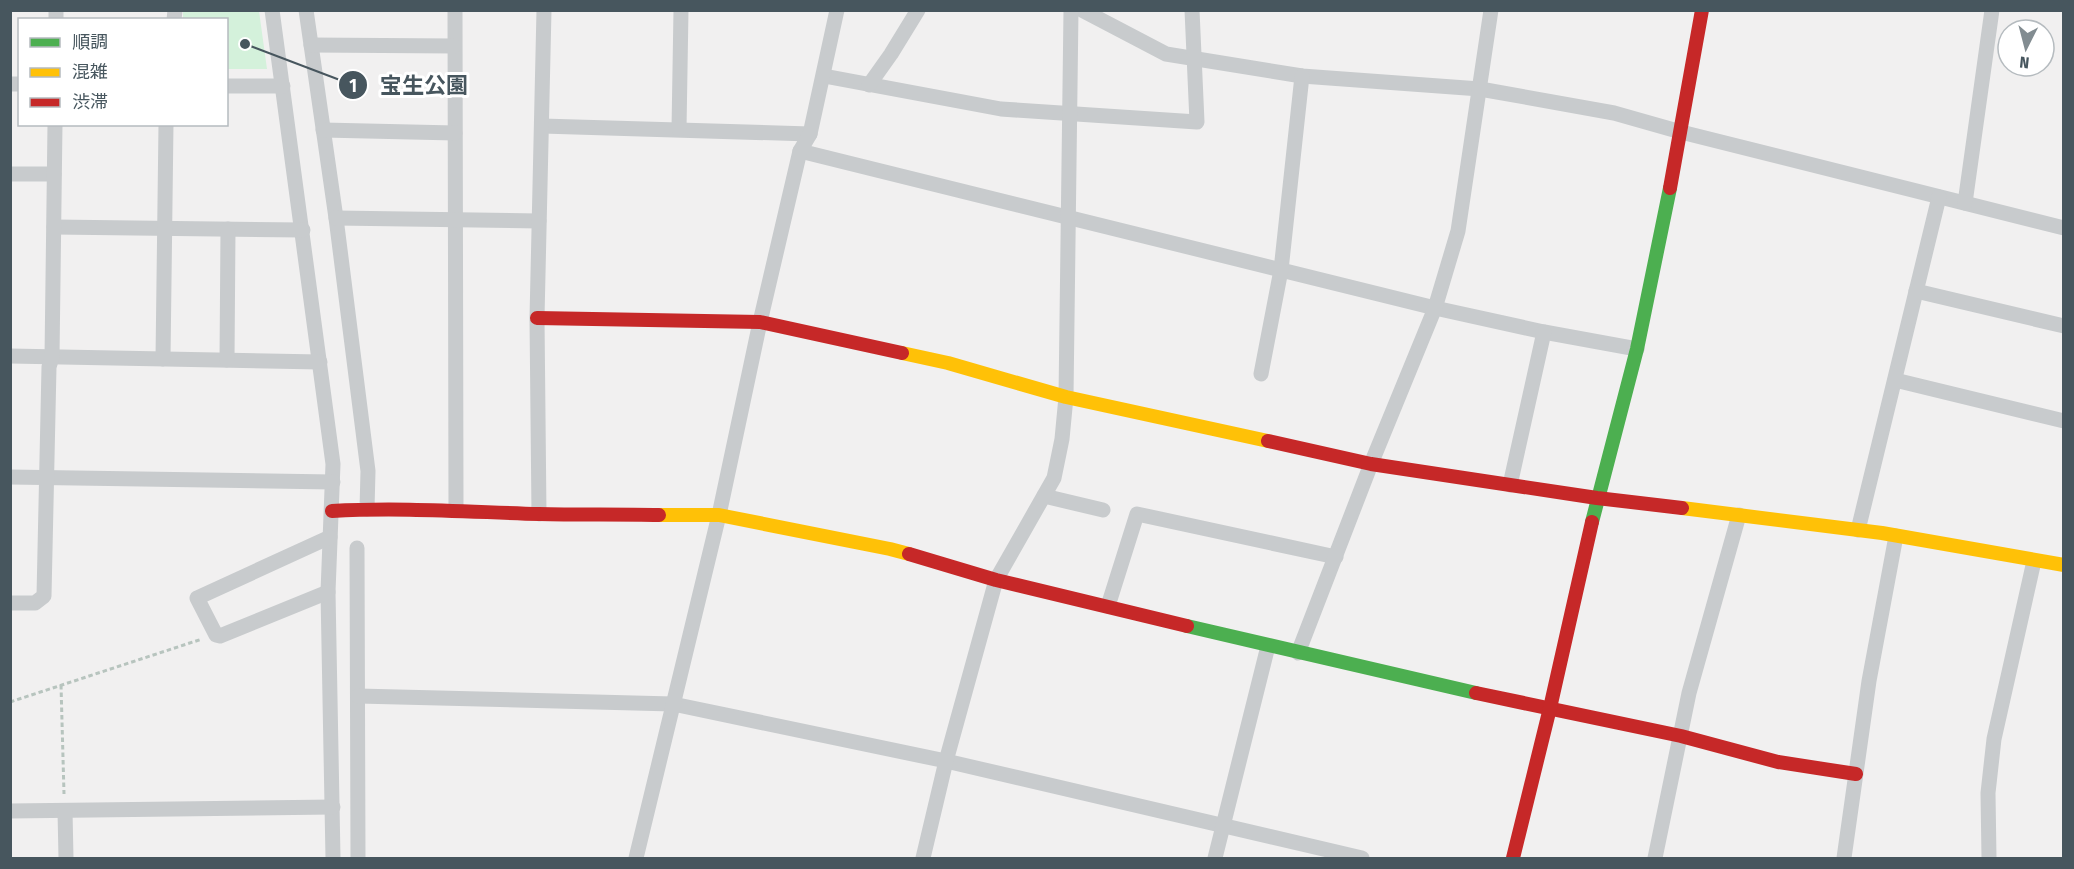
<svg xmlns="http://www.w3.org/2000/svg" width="2074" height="869" viewBox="0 0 2074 869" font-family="'Fira Sans Condensed','Noto Sans JP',sans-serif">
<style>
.green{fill:#d4f1db}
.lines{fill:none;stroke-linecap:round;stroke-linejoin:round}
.path{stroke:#b7c4be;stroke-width:3;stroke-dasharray:4.5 3;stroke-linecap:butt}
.street{stroke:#c8cbcd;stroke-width:15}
.fast{stroke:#4caf50;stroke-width:14}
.slow{stroke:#ffc107;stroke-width:14}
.jam{stroke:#c62828;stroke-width:14}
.leader{fill:none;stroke:#47565e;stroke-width:2}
.callout-dot{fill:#47565e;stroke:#fff;stroke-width:2}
.mark-label{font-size:18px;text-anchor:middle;font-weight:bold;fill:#fff}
.callout-label{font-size:22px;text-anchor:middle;font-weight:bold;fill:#47565e;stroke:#fff;stroke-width:6;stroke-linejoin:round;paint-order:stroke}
</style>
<rect width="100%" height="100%" fill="#f1f0f0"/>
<path class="green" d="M183,11H259L267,69H227L226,20L183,19Z"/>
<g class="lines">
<g class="path">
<path d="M61,685L64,794"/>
<path d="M10,702L202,639"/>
</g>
<g class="street">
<path d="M272,10L333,464L328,592L333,858"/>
<path d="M306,10L336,218L368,471L367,509"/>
<path d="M455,10L456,510"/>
<path d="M1082,10L1166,54L1302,76L1480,89L1614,113L1681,132L2064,228"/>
<path d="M56,20V10"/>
<path d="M174,20L175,10"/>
<path d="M311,45L454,46"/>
<path d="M824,76L1001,109L1197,122L1192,10"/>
<path d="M10,84H20"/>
<path d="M869,85L891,54L918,10"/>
<path d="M226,86H283"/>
<path d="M542,126L810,134"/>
<path d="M679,129L681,10"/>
<path d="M323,130L455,133"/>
<path d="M800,151L1435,308L1544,332L1637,349"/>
<path d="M10,174H54"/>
<path d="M1965,203L1992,10"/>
<path d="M336,218L539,221"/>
<path d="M54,227L303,230"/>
<path d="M1916,291L2064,326"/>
<path d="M10,356L320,362"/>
<path d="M163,359L166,124"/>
<path d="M227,360L228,229"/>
<path d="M1261,374L1281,270L1302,76"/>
<path d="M1895,380L2064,421"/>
<path d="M10,477L333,482"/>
<path d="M1510,485L1544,332"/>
<path d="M1044,496L1103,510"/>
<path d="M539,514L537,318L544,10"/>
<path d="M1858,530L1939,197"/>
<path d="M357,548L358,858"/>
<path d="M328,592L220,636L216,635L197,598L330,537"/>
<path d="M10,603H35L44,596L49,367L52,357L55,124"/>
<path d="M1108,606L1137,514L1336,557"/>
<path d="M1298,653L1371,464L1435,308L1458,231L1491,10"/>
<path d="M358,696L673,704L946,761L1362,858"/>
<path d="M10,811L333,807"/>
<path d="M65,811L66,858"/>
<path d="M636,858L719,515L760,322L800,151L810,134L837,10"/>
<path d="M923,858L946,761L996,580L1054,478L1062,439L1066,397L1071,10"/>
<path d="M1215,858L1268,646"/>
<path d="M1655,858L1689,693L1739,515"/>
<path d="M1844,858L1869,681L1896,536"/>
<path d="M1989,858L1988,793L1994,739L2034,561"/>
</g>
<g class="fast">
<path d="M1592,522L1637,349L1670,188"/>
<path d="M1187,626L1476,693"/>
</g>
<g class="slow">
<path d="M902,353L948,363L1066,397L1268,441"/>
<path d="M1682,508L1882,533L2064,565"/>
<path d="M659,515H719L890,549L909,554"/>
</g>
<g class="jam">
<path d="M1670,188L1702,10"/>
<path d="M537,318L760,322L902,353"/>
<path d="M1268,441L1371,464L1597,498L1682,508"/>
<path d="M332,511C401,507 470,512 539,514C579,515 619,514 659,515"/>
<path d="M909,554L996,580L1187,626"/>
<path d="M1476,693L1681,736L1778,762L1856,774"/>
<path d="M1513,858L1550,708L1592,522"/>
</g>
</g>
<path class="leader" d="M245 44L353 85"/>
<g class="callout-dot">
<circle cx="245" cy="44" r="6"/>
<circle cx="353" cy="85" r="15"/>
</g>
<g class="mark-label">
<text x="353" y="92">1</text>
</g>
<g class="callout-label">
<text x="424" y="93">宝生公園</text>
</g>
<rect width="2074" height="869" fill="none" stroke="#47565e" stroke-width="24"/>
<rect x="18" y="18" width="210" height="108" fill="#ffffff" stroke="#b5bbbf" stroke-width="1.5"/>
<rect x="30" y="38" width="30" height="9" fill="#4caf50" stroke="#b5bbbf" stroke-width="1.5"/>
<text x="72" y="48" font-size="18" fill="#47565e">順調</text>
<rect x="30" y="68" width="30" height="9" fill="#ffc107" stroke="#b5bbbf" stroke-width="1.5"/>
<text x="72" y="78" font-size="18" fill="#47565e">混雑</text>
<rect x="30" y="98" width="30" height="9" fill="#c62828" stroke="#b5bbbf" stroke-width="1.5"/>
<text x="72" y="108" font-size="18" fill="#47565e">渋滞</text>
<g transform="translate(2026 48) rotate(186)"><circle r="28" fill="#ffffff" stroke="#b5bbbf" stroke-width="1.5"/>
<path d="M0-4.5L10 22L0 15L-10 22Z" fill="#828c91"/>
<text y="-9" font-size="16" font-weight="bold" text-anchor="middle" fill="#47565e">N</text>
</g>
</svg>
